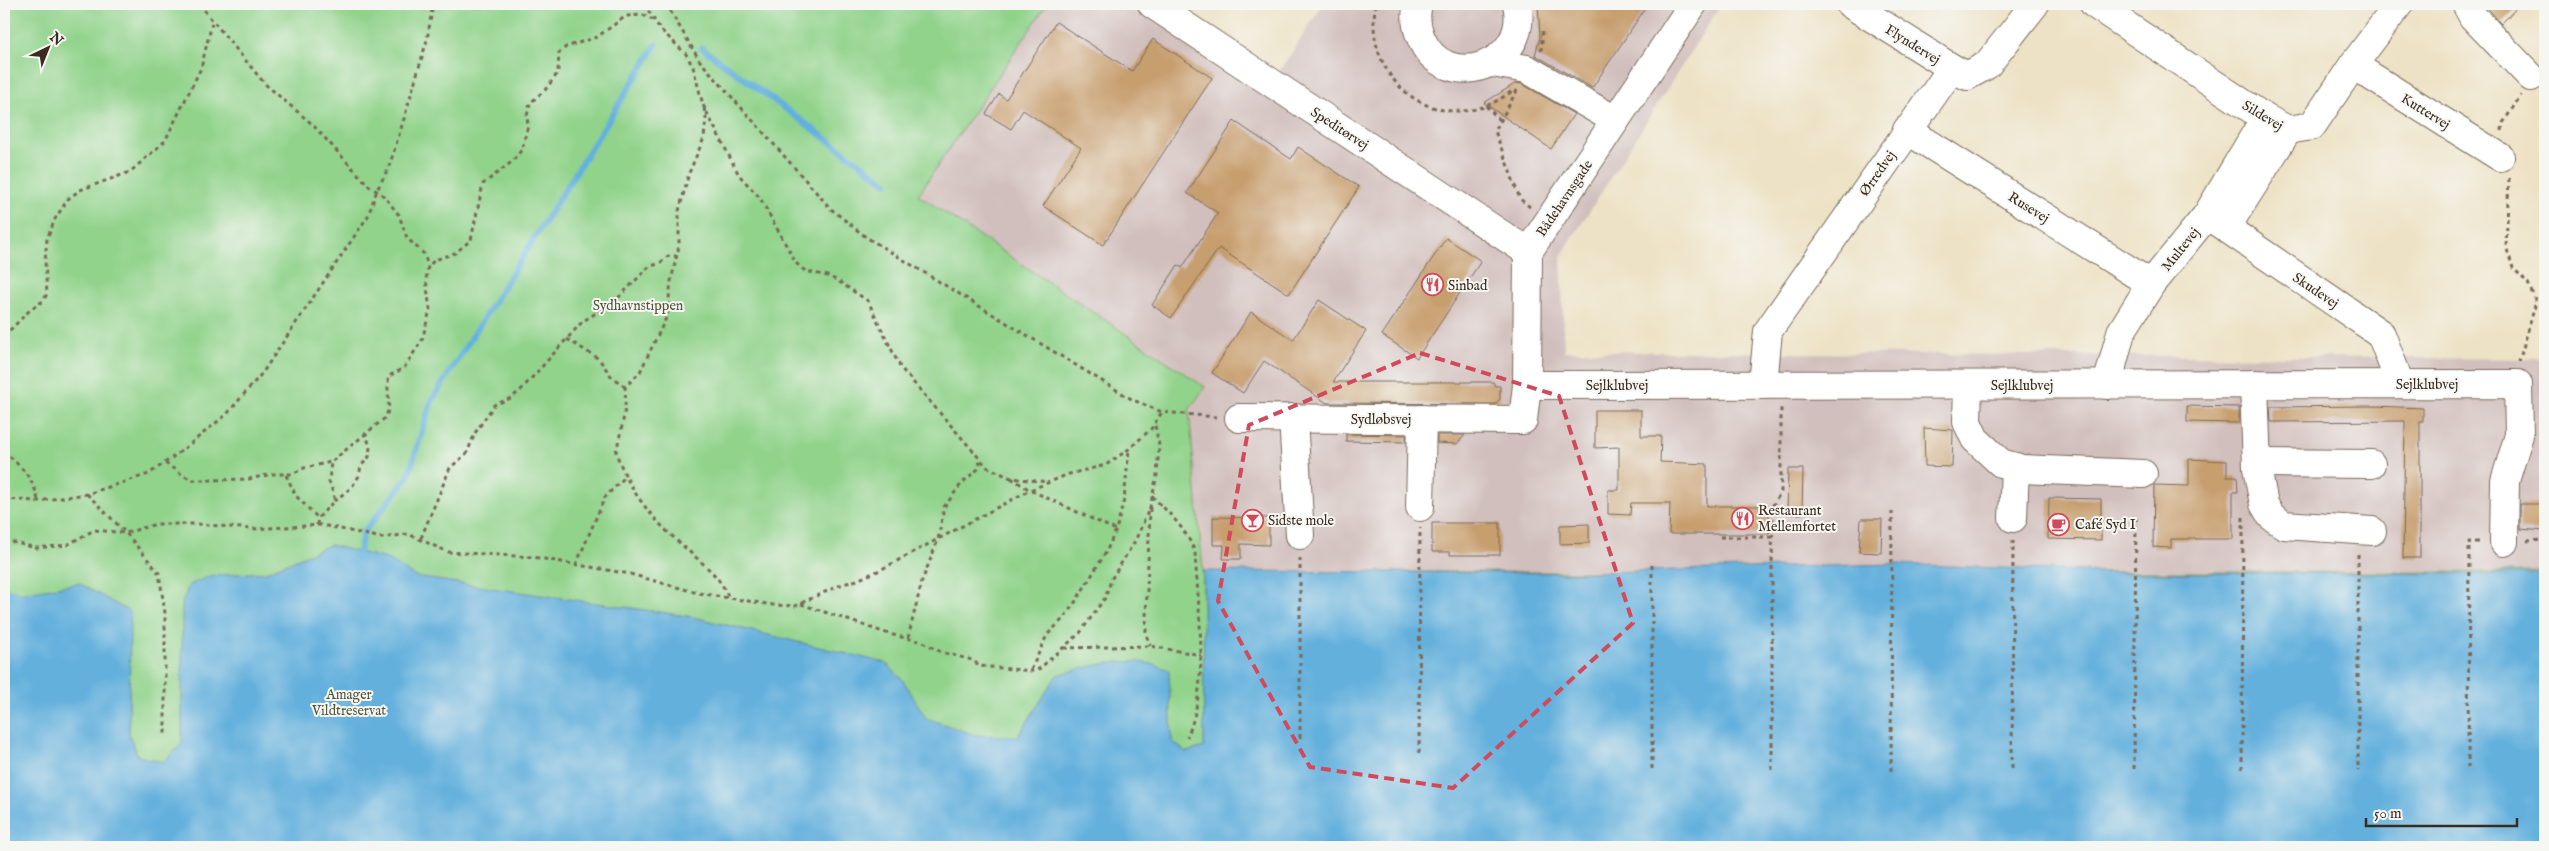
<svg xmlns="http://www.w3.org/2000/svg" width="2549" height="851" viewBox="0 0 2549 851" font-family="'IM FELL English',serif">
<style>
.industrial{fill:#d1bfbd}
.green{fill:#91d38b;stroke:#667e54;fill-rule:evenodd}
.water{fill:#64b0dd;stroke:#506d7e}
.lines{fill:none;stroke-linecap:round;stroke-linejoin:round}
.stream{stroke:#64b0dd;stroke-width:6}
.building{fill:#c79e6e}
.minor-casing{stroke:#796a58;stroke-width:30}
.path{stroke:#796a58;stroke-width:3;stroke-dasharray:4 4;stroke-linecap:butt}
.minor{stroke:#fff;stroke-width:28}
.marked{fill:none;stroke:#d1495b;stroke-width:4;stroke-dasharray:10 6;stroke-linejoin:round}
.labels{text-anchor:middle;stroke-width:4;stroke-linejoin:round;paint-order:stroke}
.street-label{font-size:14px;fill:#3b2a1e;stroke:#f6f6f2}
.poi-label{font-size:14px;fill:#3b2a1e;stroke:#f6f6f2;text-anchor:start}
.park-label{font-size:14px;fill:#505439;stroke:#f6f6f2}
</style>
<rect width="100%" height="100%" fill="#f6f6f2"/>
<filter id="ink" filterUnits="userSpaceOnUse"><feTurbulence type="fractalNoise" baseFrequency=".02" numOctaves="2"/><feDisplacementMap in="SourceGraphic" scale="10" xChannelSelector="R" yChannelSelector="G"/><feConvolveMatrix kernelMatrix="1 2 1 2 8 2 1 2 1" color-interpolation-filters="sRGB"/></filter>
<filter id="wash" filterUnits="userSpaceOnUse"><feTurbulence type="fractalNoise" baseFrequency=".0096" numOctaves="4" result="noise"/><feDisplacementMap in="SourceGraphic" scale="20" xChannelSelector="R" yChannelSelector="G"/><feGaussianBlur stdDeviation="1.12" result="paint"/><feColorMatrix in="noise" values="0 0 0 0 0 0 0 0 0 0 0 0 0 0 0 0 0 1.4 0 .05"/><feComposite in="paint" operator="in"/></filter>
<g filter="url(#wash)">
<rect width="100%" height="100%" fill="#ede2c5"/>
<path class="industrial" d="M1047,4H1141L1267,91L1323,4H1721L1561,256L1564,351L2545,359V574L2131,573L1895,564L1569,573L1203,571L1189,409L1205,387L918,195Z"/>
<path class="green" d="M4,4H1047L918,195L1205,387L1189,410L1203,571L1204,675L1220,572H2545V847H4ZM330,545L343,551L185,596L210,576L266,572ZM597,603L693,617L859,657Z"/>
<path class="water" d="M330,545L387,559L416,577L693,617L886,663L902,679L926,718L975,735L1018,736L1057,675C1096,665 1131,653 1169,670L1172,741L1186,752L1204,747L1203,571L1569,573L1895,564L2131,573L2545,574V847H4V587L22,593L79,583L130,612L129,735L138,756L163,762L182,744V604L189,585L210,576L266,572Z"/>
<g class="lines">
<g class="stream">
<path d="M702,48L887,183"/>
<path d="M359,552L363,533L408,477L431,402L656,45"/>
</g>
</g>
<g id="blocks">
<g class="building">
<path d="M1538,4H1648L1592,88L1535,55L1540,37Z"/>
<path d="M2484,4H2520L2501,24Z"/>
<path d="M1056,22L1132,71L1153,39L1212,78L1103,245L1043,206L1081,148L1023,110L1011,129L986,114L999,94L1006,99Z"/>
<path d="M1516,83L1522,84L1574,114L1551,149L1484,103Z"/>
<path d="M1234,121L1291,159L1298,147L1359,187L1289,294L1219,248L1171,318L1152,305L1178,265L1182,268L1218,213L1187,193Z"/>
<path d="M1446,238L1481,261L1417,358L1382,335Z"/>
<path d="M1319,300L1366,331L1333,382H1493L1495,386H1500V399L1495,404L1327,403L1264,361L1243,393L1212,373L1251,312L1293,340Z"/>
<path d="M2187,406L2239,407V423L2187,422Z"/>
<path d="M2374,406L2423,408V421H2420V558H2403L2405,421L2271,422L2270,407Z"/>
<path d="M1595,410H1641V436H1661L1660,462L1707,464V506H1769V534H1669L1670,503H1631L1630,515L1608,514V490H1619V447L1595,448Z"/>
<path d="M1924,428L1953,430L1952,467L1925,466Z"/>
<path d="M1346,434L1406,435V442L1346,441Z"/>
<path d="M1437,435H1465L1457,444L1437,443Z"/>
<path d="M2189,459L2227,461V476H2237L2238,492H2233V539H2171V548L2153,547L2154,485L2189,486Z"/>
<path d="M1788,469H1803L1802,514H1787Z"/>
<path d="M2049,498L2101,499V540L2048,539Z"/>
<path d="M2520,504H2545V531L2520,529Z"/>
<path d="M1213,517L1269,518V545L1241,544V559H1223L1224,545H1213Z"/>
<path d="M1861,519H1882L1881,553L1859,552Z"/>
<path d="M1432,523H1500V555H1450V552H1432Z"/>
<path d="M1589,524V543L1560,544V525Z"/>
</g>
</g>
</g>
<g filter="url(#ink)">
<use href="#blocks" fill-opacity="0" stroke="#796a58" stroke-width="1"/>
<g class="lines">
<defs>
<g id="minor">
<path d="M1152,4L1528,252"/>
<path d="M1418,4C1415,15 1416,27 1421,38C1444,95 1531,66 1517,4"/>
<path d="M1850,4L1952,68"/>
<path d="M2094,4L2265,118L2288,130L2312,126L2353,65L2399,4"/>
<path d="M2466,4L2473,17L2531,77"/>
<path d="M1492,63L1527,69L1615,120"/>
<path d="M2353,65L2500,157"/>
<path d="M1907,130L2151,284"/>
<path d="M2207,215L2381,334L2400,384"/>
<path d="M2226,228L2288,130"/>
<path d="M2254,384L2257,468L2264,504L2271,516L2284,525L2372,531"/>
<path d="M1527,385L2518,384L2519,435L2505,481L2504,542"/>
<path d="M1763,385L1768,331L1952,68L1967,76L1987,65L2035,4"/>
<path d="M1968,385L1967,422L1975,439L2001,463L2022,469L2143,474"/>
<path d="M2107,385L2121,332L2151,284L2207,215L2265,118"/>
<path d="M1239,418L1523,420L1527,385L1528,252L1693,4"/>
<path d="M1293,418L1300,535"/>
<path d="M2257,463L2371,464"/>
<path d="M1420,507L1422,419"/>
<path d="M2013,518L2015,467"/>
</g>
</defs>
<use href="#minor" class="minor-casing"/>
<g class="path">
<path d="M199,4L265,84L312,124L369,186L384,196L399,215L407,238L424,254L428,266"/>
<path d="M644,4L660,29L686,54L693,67L703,105L739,175L760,198L796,263L805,271L828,276L838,281L868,301L900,367L987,467L1011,478L1048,482"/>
<path d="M666,4L700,61L831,209L866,237L1133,400L1162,412L1216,417"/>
<path d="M1376,4C1363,64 1413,123 1476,109C1490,106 1502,98 1514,90"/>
<path d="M1541,51L1543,30"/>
<path d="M1517,90L1495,131L1520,199L1530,207"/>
<path d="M1486,106L1500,120"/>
<path d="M704,108L706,118L704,138L689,173L679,211V246L671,281L667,316L640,372L625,387C627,410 621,430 616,452C628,490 652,519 682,545C700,562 718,573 728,596"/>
<path d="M2502,131L2503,123L2521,95"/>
<path d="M2509,178L2506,246L2513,268L2528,283L2536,302L2519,362"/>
<path d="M4,336L30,310L43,301L47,294L45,261L47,239L55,219L68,199L80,190L130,172L165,141L201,68L213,19"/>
<path d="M567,339L599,359L611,376L625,387"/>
<path d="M4,451C19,465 35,479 38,501"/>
<path d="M165,463L184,476L193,480H211L249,479L272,474H292L304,468L331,462"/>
<path d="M286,475L296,496L318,518"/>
<path d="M1011,478L1030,490L1116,530"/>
<path d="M87,494L126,533L159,573L165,613V735"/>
<path d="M1152,496C1170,514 1186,529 1195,552C1198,609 1210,685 1187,737"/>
<path d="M4,499L38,501L87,494L149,474L180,452L227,414L263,372L368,216L377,190L389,167L403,122L427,40L433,4"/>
<path d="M334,501L351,488L359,476L361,466L369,457L370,447L366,434"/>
<path d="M1150,508L1146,618V634L1150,646"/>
<path d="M317,525L318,518L334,501V495L329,482L331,462L385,418C393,404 385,390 389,376L404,368L422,340L430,310L426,279L428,266L435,260L455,253L471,240L483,184L513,161L522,149L528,125L527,116L530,103L545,90L555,77L558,71L559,53L566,47L597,37L626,16L643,15L653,20"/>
<path d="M1720,537H1772"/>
<path d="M421,538L450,468L467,453L475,433L494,405L511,398L520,391L582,322L616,300L650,266L659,264L668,256H676"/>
<path d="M4,540L36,548L67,545L94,530L126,533L156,524H197L252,529L322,525L382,538L408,534L448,552L533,557L630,574L698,593L773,605L795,606L840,585L857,580L880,570L1030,490L1069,474L1106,465L1129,449L1151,429L1162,412"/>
<path d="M2527,541L2545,540"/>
<path d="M2358,554V771"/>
<path d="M1300,558V742"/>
<path d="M576,565L605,497L625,477"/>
<path d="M801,604L889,634L923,642L941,652L972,660L980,666L1033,671L1039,669L1080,633L1105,598L1112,578L1135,541L1150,507L1157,475L1159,445L1155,425"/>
<path d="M908,638L922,581L938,540L944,507L962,483L978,469L980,461"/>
<path d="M1064,648L1150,646L1201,655"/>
<path d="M1031,670L1047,635L1063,619L1076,601L1106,552L1116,530L1124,500L1129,450"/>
<path d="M1419,753L1420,528"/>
<path d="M2012,768L2013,541"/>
<path d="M2468,768L2469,542H2480"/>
<path d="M1652,769V562"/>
<path d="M2134,769L2136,518"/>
<path d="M2242,769L2243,517"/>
<path d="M1772,770V567L1773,505L1781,492V408"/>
<path d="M1891,771L1892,512"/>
</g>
<use href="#minor" class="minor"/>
</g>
</g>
<path class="marked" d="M1420,353L1559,396L1633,623L1453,788L1310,767L1218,601L1249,425Z"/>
<defs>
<symbol id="restaurant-ring" viewBox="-11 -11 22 22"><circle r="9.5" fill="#f6f6f2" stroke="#d1495b" stroke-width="1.5"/><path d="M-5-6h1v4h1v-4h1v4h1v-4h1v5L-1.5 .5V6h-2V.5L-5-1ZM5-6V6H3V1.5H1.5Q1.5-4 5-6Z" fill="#d1495b"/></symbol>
<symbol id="bar-ring" viewBox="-11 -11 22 22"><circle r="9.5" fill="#f6f6f2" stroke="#d1495b" stroke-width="1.5"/><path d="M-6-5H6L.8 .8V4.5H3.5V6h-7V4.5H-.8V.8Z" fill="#d1495b"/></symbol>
<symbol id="cafe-ring" viewBox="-11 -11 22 22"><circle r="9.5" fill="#f6f6f2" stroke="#d1495b" stroke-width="1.5"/><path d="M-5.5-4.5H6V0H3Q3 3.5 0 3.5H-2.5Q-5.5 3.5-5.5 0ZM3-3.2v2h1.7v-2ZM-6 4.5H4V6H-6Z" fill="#d1495b"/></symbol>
</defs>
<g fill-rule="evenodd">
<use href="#restaurant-ring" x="1420" y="272" width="25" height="25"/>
<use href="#restaurant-ring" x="1730" y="506" width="25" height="25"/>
<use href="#bar-ring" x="1240" y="508" width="25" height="25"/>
<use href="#cafe-ring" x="2046" y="512" width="25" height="25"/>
</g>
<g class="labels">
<g class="street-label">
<text transform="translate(1913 44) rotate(32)" y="5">Flyndervej</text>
<text transform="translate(2426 111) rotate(32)" y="5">Kuttervej</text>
<text transform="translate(2263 115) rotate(31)" y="5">Sildevej</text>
<text transform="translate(1340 128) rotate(33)" y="5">Speditørvej</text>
<text transform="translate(1877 173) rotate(-55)" y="5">Ørredvej</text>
<text transform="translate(1564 198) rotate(-56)" y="5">Bådehavnsgade</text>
<text transform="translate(2029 207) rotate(32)" y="5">Rusevej</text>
<text transform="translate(2180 249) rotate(-51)" y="5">Multevej</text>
<text transform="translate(2316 290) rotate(34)" y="5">Skudevej</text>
<text x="2427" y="389">Sejlklubvej</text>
<text x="1617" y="390">Sejlklubvej</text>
<text x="2022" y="390">Sejlklubvej</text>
<text x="1381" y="424">Sydløbsvej</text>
</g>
<g class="poi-label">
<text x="1448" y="290">Sinbad</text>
<text x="1758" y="515">Restaurant<tspan x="1758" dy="16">Mellemfortet</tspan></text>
<text x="1268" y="525">Sidste mole</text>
<text x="2075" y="529">Café Syd I</text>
</g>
<g class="park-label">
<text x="638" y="310">Sydhavnstippen</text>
<text x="349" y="699">Amager<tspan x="349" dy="16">Vildtreservat</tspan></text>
</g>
</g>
<rect width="2549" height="851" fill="none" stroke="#f6f6f2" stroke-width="20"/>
<g transform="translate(48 48) rotate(43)" stroke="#f6f6f2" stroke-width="4" paint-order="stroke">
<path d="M0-4L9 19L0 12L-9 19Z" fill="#3b2a1e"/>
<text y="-8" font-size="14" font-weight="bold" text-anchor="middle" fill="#3b2a1e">N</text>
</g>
<path d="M2366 818v8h151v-8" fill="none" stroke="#3b2a1e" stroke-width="2.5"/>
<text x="2374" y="818" font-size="15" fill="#3b2a1e" stroke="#f6f6f2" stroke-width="4" paint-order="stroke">50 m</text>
</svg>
